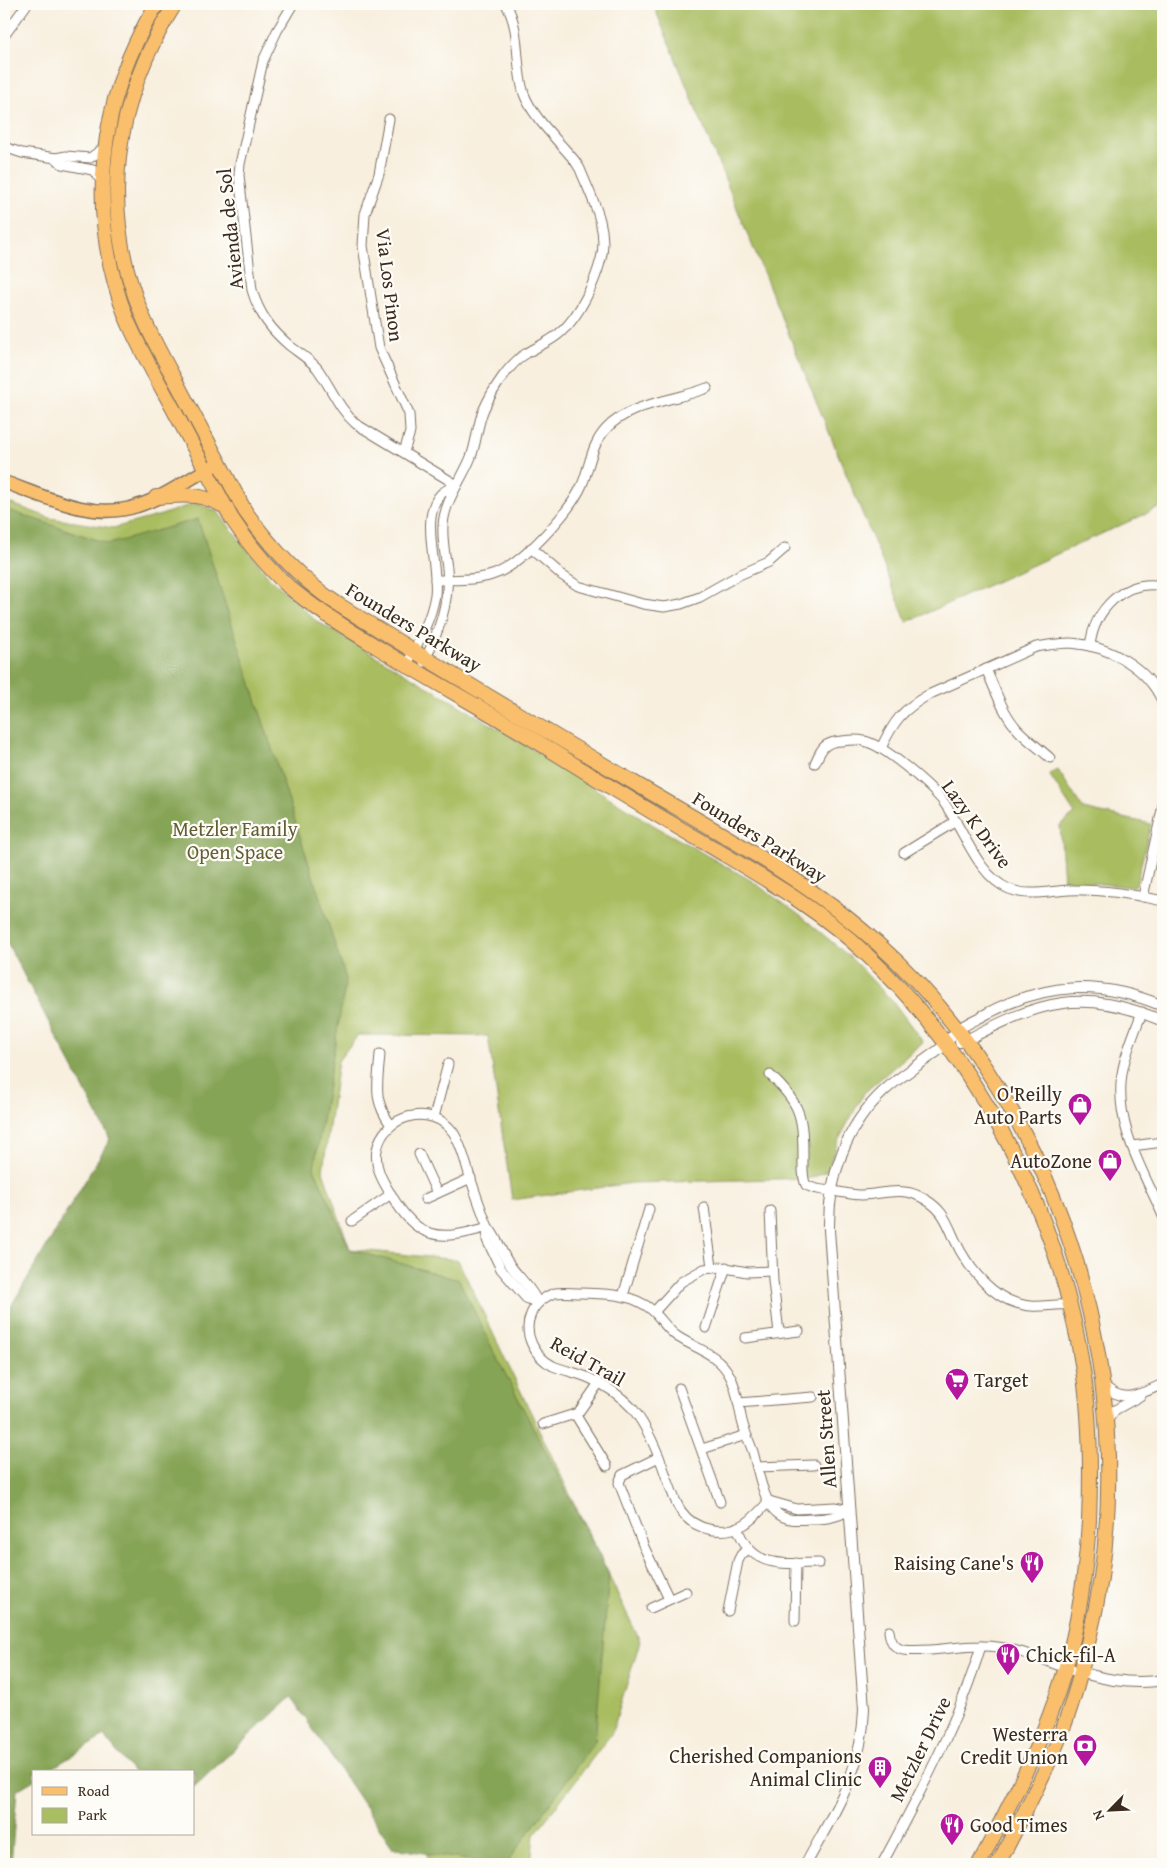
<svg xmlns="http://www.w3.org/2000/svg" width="1167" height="1868" viewBox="0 0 1167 1868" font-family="'Gentium Book Plus',serif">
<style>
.green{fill:#a9bd61;stroke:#727440}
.forest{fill:#86a457;stroke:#60673a}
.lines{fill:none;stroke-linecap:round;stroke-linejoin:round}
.minor-casing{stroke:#7d6f61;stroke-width:11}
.tertiary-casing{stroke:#7d6f61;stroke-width:12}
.primary-casing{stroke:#7d6f61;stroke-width:15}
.trunk-casing{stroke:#7d6f61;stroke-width:16}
.minor{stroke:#fff;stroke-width:9}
.tertiary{stroke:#fff;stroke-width:10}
.primary{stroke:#f9bf6d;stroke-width:12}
.trunk{stroke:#f9bf6d;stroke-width:14}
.labels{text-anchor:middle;stroke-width:4.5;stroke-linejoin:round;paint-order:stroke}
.street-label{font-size:20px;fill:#3b2a1e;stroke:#fdfcf7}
.park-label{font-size:20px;fill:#625d35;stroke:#fdfcf7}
.poi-label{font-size:20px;fill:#3b2a1e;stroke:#fdfcf7;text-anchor:end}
</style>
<rect width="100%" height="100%" fill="#fdfcf7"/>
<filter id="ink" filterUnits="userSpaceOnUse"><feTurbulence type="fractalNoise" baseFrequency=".02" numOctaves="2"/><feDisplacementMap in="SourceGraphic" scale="10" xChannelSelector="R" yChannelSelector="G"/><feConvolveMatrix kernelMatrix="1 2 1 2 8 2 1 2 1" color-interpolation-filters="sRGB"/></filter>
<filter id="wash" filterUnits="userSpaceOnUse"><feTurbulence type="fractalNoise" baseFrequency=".0096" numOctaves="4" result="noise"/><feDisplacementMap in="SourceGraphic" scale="20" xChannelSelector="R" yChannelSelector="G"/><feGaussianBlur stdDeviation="1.12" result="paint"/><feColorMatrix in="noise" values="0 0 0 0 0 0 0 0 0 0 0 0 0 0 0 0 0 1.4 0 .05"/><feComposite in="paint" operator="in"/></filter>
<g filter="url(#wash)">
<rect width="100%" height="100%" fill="#f8efde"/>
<g class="green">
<path d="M653,4H1163V506L907,622Z"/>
<path d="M4,501L50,518L113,528L161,515L196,503L218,512L269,577L315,620L499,729L655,826L752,881L802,917L851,958L894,1003L923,1042L864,1093L838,1141L827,1171L812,1178L632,1183L512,1200L488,1036L358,1035L338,1061L323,1171L350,1249L458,1260L640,1641L612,1733L534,1835L531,1864H431L4,900Z"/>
<path d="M1058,770L1083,809L1151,824L1136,885L1132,887L1092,883H1064L1060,825L1075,814L1049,774Z"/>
</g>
<path class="forest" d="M4,509L109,544L198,519L346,979L314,1168L350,1249L459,1280L493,1350L609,1574L595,1741L506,1864H492L393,1848L291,1697L194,1787V1772H133L104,1736L46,1772H34V1780L17,1790L11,1864H4V1318L110,1139L4,937Z"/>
</g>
<g filter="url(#ink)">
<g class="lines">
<defs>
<g id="minor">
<path d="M293,4L277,31L263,61L240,164L239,175L252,290C259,314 271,330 290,346C299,353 309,359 317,368C331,387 338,408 356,424L457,485"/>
<path d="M4,36L27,4"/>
<path d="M389,119L379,174L365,214L363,246L379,348L409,414L410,432L404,452"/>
<path d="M4,147L22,153L56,158L66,156L90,158L104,148"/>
<path d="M56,158L62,164L93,170L102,182"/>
<path d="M531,548L563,576L578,586L643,604L664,607L681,604L700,597L739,575L769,562L785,548"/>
<path d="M435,580C454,579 474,581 492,575C520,567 570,512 582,485C590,466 591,445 606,429C631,402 675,401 707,388"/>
<path d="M1090,646C1094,610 1124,578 1163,586"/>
<path d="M424,662C439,631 450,602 447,568C445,554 442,540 443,526C444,501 462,480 471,457C477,441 477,425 484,409C492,391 509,363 527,353C538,346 552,341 562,331C580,315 595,282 601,259C609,227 591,197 580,169L575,161C559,141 533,118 524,94C514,63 522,33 506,4"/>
<path d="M406,666C418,643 431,620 435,595C439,567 419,516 441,494C445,490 452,487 457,485"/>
<path d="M986,669C996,691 1003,715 1020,732C1029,741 1040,749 1050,758"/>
<path d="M881,748C894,721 902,710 928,695L1036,647C1048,645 1059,643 1071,643C1109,646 1148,667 1163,703"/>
<path d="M815,763C817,759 820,751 824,747C828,743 836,741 842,741C849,740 857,739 864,741C884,745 928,784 942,800C963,827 977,876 1009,889C1029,897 1049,891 1069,890C1101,889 1133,894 1163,901"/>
<path d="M904,853L956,821"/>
<path d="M1143,897L1163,805"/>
<path d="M1142,1012C1135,1032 1125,1053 1122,1074C1114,1125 1144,1172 1163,1216"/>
<path d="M380,1054C378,1084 372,1099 391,1125"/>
<path d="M770,1075C801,1104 803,1116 803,1158C803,1167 802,1178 806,1185C815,1190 823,1190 832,1191C842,1192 852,1195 862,1195C882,1194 900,1187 919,1196C948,1210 947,1227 961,1252C973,1273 993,1296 1016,1303C1037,1310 1051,1303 1069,1305"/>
<path d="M434,1117L448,1064"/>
<path d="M1132,1146L1163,1142"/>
<path d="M419,1154L437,1193"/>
<path d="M425,1199L471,1178"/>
<path d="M704,1207L712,1267"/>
<path d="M770,1211L773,1281L779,1333"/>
<path d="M352,1221L391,1194"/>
<path d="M488,1227C437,1242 418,1240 390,1193C382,1180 374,1166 377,1150C383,1115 431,1102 453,1132C461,1144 465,1160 469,1174C475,1192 481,1210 488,1227C498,1238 501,1253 510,1265C519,1278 532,1288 538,1303"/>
<path d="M488,1227L487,1240L501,1269L526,1298L538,1303"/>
<path d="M623,1296L649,1209"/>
<path d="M654,1312L681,1282L704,1269L721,1267L747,1272L772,1271"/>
<path d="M706,1328L726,1267"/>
<path d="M745,1338L799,1331"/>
<path d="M1102,1383C1122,1406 1140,1394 1163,1384"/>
<path d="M679,1388L720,1502"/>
<path d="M738,1403L813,1397"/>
<path d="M575,1414L607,1466"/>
<path d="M1107,1421L1115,1410L1140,1396"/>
<path d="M543,1424L578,1413L599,1383"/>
<path d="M702,1449L746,1435"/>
<path d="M659,1457L622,1475L619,1483L644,1547L669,1599"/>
<path d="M757,1467L814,1465"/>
<path d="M769,1501C762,1509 754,1518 745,1524C724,1536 695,1531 681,1511C674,1501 671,1488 666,1476C658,1452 649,1430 633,1409C621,1396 605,1385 589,1378C578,1373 565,1371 553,1366C535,1357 522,1334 531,1314C535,1304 545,1296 555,1293C563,1292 572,1293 580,1293C605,1294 632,1293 652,1310C661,1318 667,1330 678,1337C697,1349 719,1354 730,1376C737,1388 738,1403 741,1416C743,1429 749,1440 753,1452C758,1469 763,1502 777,1513C786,1521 798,1520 809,1519C823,1519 837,1518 849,1510"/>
<path d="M769,1501L797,1509L835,1507L849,1510"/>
<path d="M737,1527C752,1570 781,1563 819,1563"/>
<path d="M651,1608L686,1592"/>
<path d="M728,1611L738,1561L741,1555L748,1549"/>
<path d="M795,1621L796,1563"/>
<path d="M889,1631C890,1641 894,1648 903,1650C929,1653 955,1646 980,1646C1010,1645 1038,1658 1066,1668"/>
<path d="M882,1864C920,1793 958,1723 981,1646"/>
</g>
<g id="tertiary">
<path d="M960,1042L965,1041C1040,1001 1081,987 1163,1021"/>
<path d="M1066,1668C1098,1678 1130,1686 1163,1680"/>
<path d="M806,1864C835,1810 862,1773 864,1709L829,1230C828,1178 845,1126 885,1090C902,1075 922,1063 940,1049C948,1044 951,1035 958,1030C966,1023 978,1019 988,1013C1047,982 1101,980 1163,1006"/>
</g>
<path id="primary" d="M4,482C46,497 93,521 137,506C166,497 192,476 219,463"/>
<g id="trunk">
<path d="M157,4C98,98 86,213 126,317C138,346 154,374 169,401C190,440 211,480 232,519C248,543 267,567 289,587C314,608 341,625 369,642C429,680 492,713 552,751C605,784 658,816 712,847C765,879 820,910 865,953C979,1059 1060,1216 1083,1370C1091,1420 1091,1471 1089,1521C1086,1570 1079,1622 1065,1670C1045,1738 1012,1801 979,1864"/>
<path d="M175,4C115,99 98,206 141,312C152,340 168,367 182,393C203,433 224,472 245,511C271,548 301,580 339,605C439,667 541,728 643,788C723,835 807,880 877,943C1067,1112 1150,1397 1088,1643C1080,1678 1070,1713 1056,1746C1039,1786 1018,1825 998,1864"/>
<path d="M156,497C187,495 199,492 227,508"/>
</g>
</defs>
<use href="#minor" class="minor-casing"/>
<use href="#tertiary" class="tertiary-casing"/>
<use href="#primary" class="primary-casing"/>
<use href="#trunk" class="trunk-casing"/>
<use href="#minor" class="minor"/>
<use href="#tertiary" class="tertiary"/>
<use href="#primary" class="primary"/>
<use href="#trunk" class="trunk"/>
</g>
</g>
<defs>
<symbol id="shop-pin" viewBox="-11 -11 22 30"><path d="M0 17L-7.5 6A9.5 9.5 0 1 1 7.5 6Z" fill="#b5179e" stroke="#fdfcf7"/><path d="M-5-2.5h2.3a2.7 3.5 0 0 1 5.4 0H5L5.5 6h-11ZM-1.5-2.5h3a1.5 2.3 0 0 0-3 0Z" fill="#fff"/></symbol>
<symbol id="supermarket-pin" viewBox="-11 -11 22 30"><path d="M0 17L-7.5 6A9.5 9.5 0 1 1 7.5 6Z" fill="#b5179e" stroke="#fdfcf7"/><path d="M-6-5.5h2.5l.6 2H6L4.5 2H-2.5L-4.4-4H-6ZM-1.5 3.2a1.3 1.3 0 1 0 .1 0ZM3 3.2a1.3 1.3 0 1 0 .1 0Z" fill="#fff"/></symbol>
<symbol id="restaurant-pin" viewBox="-11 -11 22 30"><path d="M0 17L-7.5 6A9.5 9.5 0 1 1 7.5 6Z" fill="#b5179e" stroke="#fdfcf7"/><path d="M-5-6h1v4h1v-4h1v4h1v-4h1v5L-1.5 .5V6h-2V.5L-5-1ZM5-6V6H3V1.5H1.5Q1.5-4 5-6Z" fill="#fff"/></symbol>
<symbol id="bank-pin" viewBox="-11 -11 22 30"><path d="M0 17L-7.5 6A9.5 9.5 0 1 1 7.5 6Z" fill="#b5179e" stroke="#fdfcf7"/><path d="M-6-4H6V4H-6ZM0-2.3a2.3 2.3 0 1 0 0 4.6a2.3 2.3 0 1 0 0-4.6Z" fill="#fff"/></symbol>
<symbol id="building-pin" viewBox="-11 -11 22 30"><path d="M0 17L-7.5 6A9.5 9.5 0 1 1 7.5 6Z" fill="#b5179e" stroke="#fdfcf7"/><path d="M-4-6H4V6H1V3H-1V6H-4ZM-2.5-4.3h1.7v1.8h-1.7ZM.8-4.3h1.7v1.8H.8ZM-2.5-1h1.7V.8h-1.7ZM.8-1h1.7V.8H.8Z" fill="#fff"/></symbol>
</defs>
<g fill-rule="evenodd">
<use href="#shop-pin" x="1066" y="1091" width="28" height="38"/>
<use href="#shop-pin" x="1096" y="1147" width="28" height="38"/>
<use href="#supermarket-pin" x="943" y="1366" width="28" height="38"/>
<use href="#restaurant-pin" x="1018" y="1549" width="28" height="38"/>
<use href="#restaurant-pin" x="994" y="1641" width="28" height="38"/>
<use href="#bank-pin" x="1071" y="1732" width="28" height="38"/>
<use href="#building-pin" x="866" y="1754" width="28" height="38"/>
<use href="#restaurant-pin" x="938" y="1811" width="28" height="38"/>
</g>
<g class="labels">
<g class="street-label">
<text transform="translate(230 229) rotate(-96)" y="7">Avienda de Sol</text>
<text transform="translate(390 285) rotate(83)" y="7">Via Los Pinon</text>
<text transform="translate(414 627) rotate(31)" y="7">Founders Parkway</text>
<text transform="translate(977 824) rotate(54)" y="7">Lazy K Drive</text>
<text transform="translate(760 837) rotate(32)" y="7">Founders Parkway</text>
<text transform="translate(588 1361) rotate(29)" y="7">Reid Trail</text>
<text transform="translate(826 1439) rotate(-94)" y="7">Allen Street</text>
<text transform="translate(920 1749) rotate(-64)" y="7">Metzler Drive</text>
</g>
<g class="park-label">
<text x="235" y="836">Metzler Family<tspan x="235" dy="23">Open Space</tspan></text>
</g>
<g class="poi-label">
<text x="1062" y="1101">O'Reilly<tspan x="1062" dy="23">Auto Parts</tspan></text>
<text x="1092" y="1168">AutoZone</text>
<text x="974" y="1387" text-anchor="start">Target</text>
<text x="1014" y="1570">Raising Cane's</text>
<text x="1026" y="1662" text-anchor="start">Chick-fil-A</text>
<text x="1068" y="1741">Westerra<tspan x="1068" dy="23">Credit Union</tspan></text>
<text x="862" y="1763">Cherished Companions<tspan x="862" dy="23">Animal Clinic</tspan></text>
<text x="970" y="1832" text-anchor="start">Good Times</text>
</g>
</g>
<rect width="1167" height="1868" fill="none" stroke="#fdfcf7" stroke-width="20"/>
<rect x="32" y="1770" width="162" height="65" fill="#fdfcf7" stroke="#afa8a0"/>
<rect x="42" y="1787" width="25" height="8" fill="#f9bf6d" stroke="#afa8a0"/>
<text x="78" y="1796" font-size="15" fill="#3b2a1e">Road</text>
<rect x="42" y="1808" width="25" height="15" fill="#a9bd61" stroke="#afa8a0"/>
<text x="78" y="1820" font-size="15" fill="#3b2a1e">Park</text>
<g transform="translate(1110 1810) rotate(246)" stroke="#fdfcf7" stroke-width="4" paint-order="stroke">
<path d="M0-4L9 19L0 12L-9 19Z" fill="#3b2a1e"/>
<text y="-8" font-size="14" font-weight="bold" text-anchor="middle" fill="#3b2a1e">N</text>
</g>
</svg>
